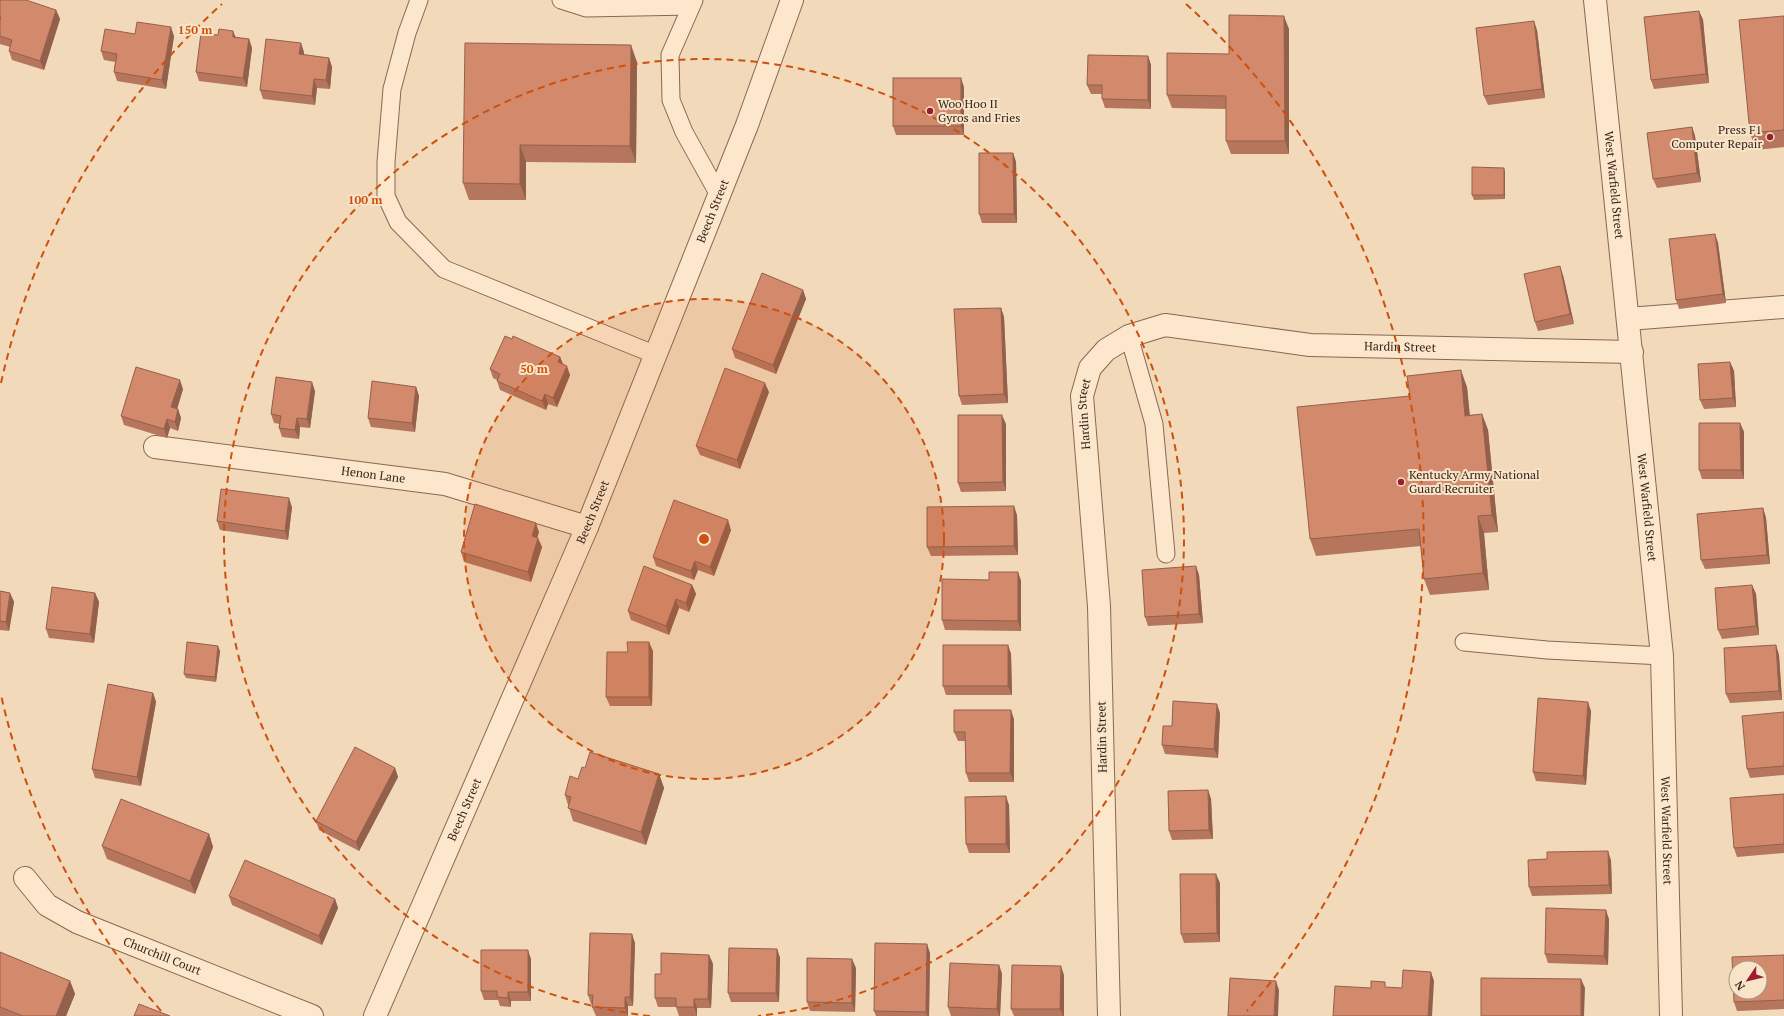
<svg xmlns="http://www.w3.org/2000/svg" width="1784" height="1016" viewBox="0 0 1784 1016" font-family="'PT Serif',serif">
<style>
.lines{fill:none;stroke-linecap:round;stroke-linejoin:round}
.service-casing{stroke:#886853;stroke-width:19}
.minor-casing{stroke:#886853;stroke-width:24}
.service{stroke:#fce7cc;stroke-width:17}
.minor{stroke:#fce7cc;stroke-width:22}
.wall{fill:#b5765d}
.shaded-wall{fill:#93604c}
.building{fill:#d2896c;stroke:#93604c;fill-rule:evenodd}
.ring{fill:none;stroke:#cd510e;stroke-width:2;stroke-dasharray:7 5}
.poi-dot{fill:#9b1e30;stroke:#f8e4c9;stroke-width:1.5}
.labels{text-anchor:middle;stroke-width:4;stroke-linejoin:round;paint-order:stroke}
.poi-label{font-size:12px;fill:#362319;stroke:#f8e4c9;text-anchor:start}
.street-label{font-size:12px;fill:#362319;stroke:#f8e4c9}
.centre{fill:#cd510e;stroke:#f8e4c9;stroke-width:2}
.ring-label{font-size:12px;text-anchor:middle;font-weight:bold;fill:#cd510e;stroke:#f8e4c9;stroke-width:4;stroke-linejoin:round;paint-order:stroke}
</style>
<rect width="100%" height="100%" fill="#f1d9b9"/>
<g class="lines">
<defs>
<g id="service">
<path d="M419,0L407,33L392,89L386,162V196L398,222L444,269L656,355"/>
<path d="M561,0L586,8L691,6"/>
<path d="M694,0L670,55L671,100L684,132L719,195"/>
<path d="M1129,336L1154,424L1166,554"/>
<path d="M1464,642L1547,650L1662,656"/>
</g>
<g id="minor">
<path id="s1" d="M1595,0L1662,656L1671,1016"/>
<path d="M1628,319L1784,307"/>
<path id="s2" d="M155,447L445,484L587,527"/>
<path id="s3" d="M25,878L47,905L77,922L312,1016"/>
<path id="s4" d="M375,1016L587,527L747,125L792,0"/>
<path id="s5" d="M1109,1016L1099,606L1082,396L1090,368L1106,350L1129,336L1165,325L1310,345L1632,352"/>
</g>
</defs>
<use href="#service" class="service-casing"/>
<use href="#minor" class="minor-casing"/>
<use href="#service" class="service"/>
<use href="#minor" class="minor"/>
</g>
<g class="wall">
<path d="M0,0L56,10L60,19L44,70L12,60L9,51L10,47L0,44Z"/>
<path d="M1699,11L1703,20L1709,83L1654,89L1651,80Z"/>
<path d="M1784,16V147L1756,150L1750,133Z"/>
<path d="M1289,29V154H1231L1226,141V109L1172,108L1167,95L1229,54Z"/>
<path d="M1537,30L1545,98L1488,105L1484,96Z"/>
<path d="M233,31L235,37L249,39L252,48L247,87L199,81L196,72L218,35Z"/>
<path d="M135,34L174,36L166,89L117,81L114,72L115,62L104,60L101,51Z"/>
<path d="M304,52V55L329,58L332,67L330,89L317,88L315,105L263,99L260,90Z"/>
<path d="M1148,56L1151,65V109L1105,108L1102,99V94H1091L1087,85Z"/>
<path d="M637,62L636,163L526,162V200H469L463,183Z"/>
<path d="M964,87V135H896L893,126Z"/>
<path d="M1692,127L1695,136L1701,182L1657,188L1653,179Z"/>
<path d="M1013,153L1016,162L1017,223H982L979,214Z"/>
<path d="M1505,172V199L1474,200L1472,195Z"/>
<path d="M1715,234L1718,243L1726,303L1679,309L1676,300Z"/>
<path d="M1563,275L1574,324L1538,331L1535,322Z"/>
<path d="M803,290L806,299L776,374L735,358L732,349Z"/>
<path d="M1001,308L1004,317L1008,403L962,405L959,396Z"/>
<path d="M512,339L560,357L563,365L570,375L557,407L548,404L546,410L500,390L497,381V380L493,378L490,369Z"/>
<path d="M1730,362L1734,371L1736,407L1704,409L1700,400Z"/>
<path d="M416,387L419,396L415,432L371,427L368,418Z"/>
<path d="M1467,387L1470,415L1482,414L1488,430L1498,532L1484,533L1489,590L1430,595L1424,579L1421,546L1316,556L1310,539L1410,396Z"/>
<path d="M183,389L177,409H178L181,418L178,431L170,428L167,438L124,425L121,416Z"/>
<path d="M315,391L310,428L300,427L299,439L282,437L279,428L280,424L274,423L271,414Z"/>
<path d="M769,392L740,469L700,455L696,446Z"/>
<path d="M1740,423L1744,432V479H1702L1699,470Z"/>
<path d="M1006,424V491L961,492L958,483Z"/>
<path d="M292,507L288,540L220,530L217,521Z"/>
<path d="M1763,508L1766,518L1770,564L1705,569L1701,560Z"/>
<path d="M1017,515L1018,555L931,556L927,547Z"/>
<path d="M731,530L714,576L698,570L694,580L656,566L653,557Z"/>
<path d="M539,532L537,537L542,547L531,582L464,562L461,552Z"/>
<path d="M1196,566L1199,575L1203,623L1148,626L1145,617Z"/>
<path d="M1018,572L1021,581V631L945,630L942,620Z"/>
<path d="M692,585L696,594L689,612L679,608L669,635L631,620L628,611Z"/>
<path d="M1752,585L1756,594L1759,635L1722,639L1718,630Z"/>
<path d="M0,591L10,593L14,602L9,631L0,630Z"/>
<path d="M95,593L99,602L94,643L49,638L46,629Z"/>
<path d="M1008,645L1011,654L1012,695H946L943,686Z"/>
<path d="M1776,645L1779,655L1782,700L1730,703L1726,694Z"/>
<path d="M220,651L216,682L186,678L184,674Z"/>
<path d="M653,651L652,706H610L606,697L628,652Z"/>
<path d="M153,693L156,702L141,786L95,778L92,769Z"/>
<path d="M1591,711L1586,785L1536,781L1533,772Z"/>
<path d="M1784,712V775L1750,778L1747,769Z"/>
<path d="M1220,713L1218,758L1165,754L1162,745L1172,726Z"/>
<path d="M1014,719V782H969L966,773L965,741H958L954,732Z"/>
<path d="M395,768L398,777L359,851L319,830L316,821Z"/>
<path d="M585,768L659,774L664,788L646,845L573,821L565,795L578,779Z"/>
<path d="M1208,790L1211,799L1213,839L1172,840L1169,831Z"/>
<path d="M1784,794V853L1737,857L1734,848Z"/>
<path d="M1009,805L1010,853H969L966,844Z"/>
<path d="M209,834L213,847L195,894L107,859L102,846Z"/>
<path d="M1547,859L1611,860L1612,894L1532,896L1529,887Z"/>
<path d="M1220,883V942L1184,943L1181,934Z"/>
<path d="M229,896L335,899L338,908L322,945L232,905Z"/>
<path d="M1609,919L1608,965L1548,963L1545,954Z"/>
<path d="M635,943L633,1006H628V1016H596L592,1007V1004H591L588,995Z"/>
<path d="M777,949L780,958L779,1002H731L728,993Z"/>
<path d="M0,952L70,981L75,994L66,1016H0Z"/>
<path d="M930,953L929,1016H876L874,1011Z"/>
<path d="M709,955L713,964L711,1008H697V1016H679L676,1007H658L655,998L661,974Z"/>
<path d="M1784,955V1009L1737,1011L1734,1002Z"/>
<path d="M531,959V1001H511V1007L500,1006L498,1000H484L481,991Z"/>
<path d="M999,965L1002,974L1000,1016H951L948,1007Z"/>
<path d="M856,968L855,1012L810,1011L807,1002Z"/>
<path d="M1064,975V1016H1014L1011,1009Z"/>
</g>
<g class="shaded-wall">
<path d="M56,10L60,19L44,70L40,61Z"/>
<path d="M1699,11L1703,20L1709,83L1706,74Z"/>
<path d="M1284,16L1289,29V154L1285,141Z"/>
<path d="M1534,21L1537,30L1545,98L1542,89Z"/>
<path d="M171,27L174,36L166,89L162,80Z"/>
<path d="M233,31L237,40L233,37Z"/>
<path d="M249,39L252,48L247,87L243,78Z"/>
<path d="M301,43L304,52L302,63L299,54Z"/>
<path d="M631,45L637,62L636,163L630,146Z"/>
<path d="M1148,56L1151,65V109L1148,100Z"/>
<path d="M329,58L332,67L330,89L326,80Z"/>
<path d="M961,78L964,87V135L961,126Z"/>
<path d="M314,79L317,88L315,105L312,96Z"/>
<path d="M1692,127L1695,136L1701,182L1697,173Z"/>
<path d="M520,145L526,162V200L520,184Z"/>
<path d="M1013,153L1016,162L1017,223L1014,214Z"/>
<path d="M1504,168L1505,172V199L1504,195Z"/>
<path d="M1715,234L1718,243L1726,303L1723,294Z"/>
<path d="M1560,266L1563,275L1574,324L1570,314Z"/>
<path d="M803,290L806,299L776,374L773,365Z"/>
<path d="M1001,308L1004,317L1008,403L1004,394Z"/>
<path d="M560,357L564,366L558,362Z"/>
<path d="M1730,362L1734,371L1736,407L1733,398Z"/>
<path d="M567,366L570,375L557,407L553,398Z"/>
<path d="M1461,370L1467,387L1471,432L1465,416Z"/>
<path d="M180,380L183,389L175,416L171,407Z"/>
<path d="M312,382L315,391L310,428L307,419Z"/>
<path d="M765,383L769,392L740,469L737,460Z"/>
<path d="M416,387L419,396L415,432L412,423Z"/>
<path d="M545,394L548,404L546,410L542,401Z"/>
<path d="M178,409L181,418L178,431L175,422Z"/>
<path d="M1482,414L1488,430L1498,532L1492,515Z"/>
<path d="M1002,415L1006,424V491L1003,482Z"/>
<path d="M297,418L300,427L299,439L295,430Z"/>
<path d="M167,419L170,428L167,438L164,429Z"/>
<path d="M1740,423L1744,432V479L1741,470Z"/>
<path d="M289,498L292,507L288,540L285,531Z"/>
<path d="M1014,506L1017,515L1018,555L1014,546Z"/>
<path d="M1763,508L1766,518L1770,564L1767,555Z"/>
<path d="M1478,516L1484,533L1489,590L1483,573Z"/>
<path d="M728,520L731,530L714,576L710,567Z"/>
<path d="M536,523L539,532L535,545L532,536Z"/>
<path d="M538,538L542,547L531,582L528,572Z"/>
<path d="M695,561L698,570L694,580L691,571Z"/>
<path d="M1196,566L1199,575L1203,623L1199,614Z"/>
<path d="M1018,572L1021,581V631L1018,621Z"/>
<path d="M692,585L696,594L689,612L686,603Z"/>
<path d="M1752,585L1756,594L1759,635L1756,626Z"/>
<path d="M10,593L14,602L9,631L6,622Z"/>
<path d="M95,593L99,602L94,643L90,634Z"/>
<path d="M676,599L679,608L669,635L666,626Z"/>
<path d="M649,642L653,651L652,706L649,697Z"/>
<path d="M1008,645L1011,654L1012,695L1008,686Z"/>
<path d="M1776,645L1779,655L1782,700L1779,691Z"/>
<path d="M218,646L220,651L216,682L215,677Z"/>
<path d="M153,693L156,702L141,786L137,777Z"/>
<path d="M1588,702L1591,711L1586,785L1583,776Z"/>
<path d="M1217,704L1220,713L1218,758L1214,749Z"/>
<path d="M1011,710L1014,719V782L1010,773Z"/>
<path d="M395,768L398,777L359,851L356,842Z"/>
<path d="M659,774L664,788L646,845L641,832Z"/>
<path d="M1208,790L1211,799L1213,839L1209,830Z"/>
<path d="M1006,796L1009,805L1010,853L1006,844Z"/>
<path d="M209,834L213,847L195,894L190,881Z"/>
<path d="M1608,851L1611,860L1612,894L1609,885Z"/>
<path d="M1216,874L1220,883V942L1217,933Z"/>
<path d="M335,899L338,908L322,945L319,936Z"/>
<path d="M1606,910L1609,919L1608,965L1604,956Z"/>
<path d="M632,934L635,943L633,1006L630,997Z"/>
<path d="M927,944L930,953L929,1016H927L926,1012Z"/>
<path d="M777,949L780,958L779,1002L776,993Z"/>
<path d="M528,950L531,959V1001L528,992Z"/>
<path d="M709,955L713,964L711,1008L708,999Z"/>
<path d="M852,959L856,968L855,1012L852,1003Z"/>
<path d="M999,965L1002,974L1000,1016H999L997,1009Z"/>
<path d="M1061,966L1064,975V1016H1063L1060,1009Z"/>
<path d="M1431,972L1434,981L1432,1016H1428Z"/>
<path d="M1581,979L1585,988L1584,1016H1581Z"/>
<path d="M70,981L75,994L66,1016H56Z"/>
<path d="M1276,981L1279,990L1278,1016H1274Z"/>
<path d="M508,992L511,1001V1007L508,998Z"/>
<path d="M625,997L628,1006V1016L625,1008Z"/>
<path d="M694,999L697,1008V1016L694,1007Z"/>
</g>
<g class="building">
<path d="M0,0H26L56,10L40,61L9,51L12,40L0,36V20L1,17H0Z"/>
<path d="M1699,11L1706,74L1651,80L1644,17Z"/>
<path d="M1229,15L1284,16L1285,141H1226V96L1167,95V53L1229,54Z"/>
<path d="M1784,16V130L1750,133L1739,20Z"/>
<path d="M1534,21L1542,89L1484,96L1476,28Z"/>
<path d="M137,22L171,27L162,80L114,72L117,54L101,51L105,29L135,34Z"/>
<path d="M219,29L233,31V37L249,39L243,78L196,72L201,33L218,35Z"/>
<path d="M266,39L301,43L299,54L329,58L326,80L314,79L312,96L260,90Z"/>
<path d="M465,43L631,45L630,146L520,145V184L463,183Z"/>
<path d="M1088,55L1148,56V100L1102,99V85H1087Z"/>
<rect x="893" y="78" width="68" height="48"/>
<path d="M1692,127L1697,173L1653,179L1647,133Z"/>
<path d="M979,153H1013L1014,214H979Z"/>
<path d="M1472,167L1504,168V195H1472Z"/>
<path d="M1715,234L1723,294L1676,300L1669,239Z"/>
<path d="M1560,266L1570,314L1535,322L1524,274Z"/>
<path d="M762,273L803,290L773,365L732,349Z"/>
<path d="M1001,308L1004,394L959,396L954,309Z"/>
<path d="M505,336L512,339L513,336L560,357L558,362L567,366L553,398L545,394L542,401L497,381L500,374L490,369Z"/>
<path d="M1730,362L1733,398L1700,400L1698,364Z"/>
<path d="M136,367L180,380L171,407L178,409L175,422L167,419L164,429L121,416Z"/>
<path d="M725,368L765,383L737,460L696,446Z"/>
<path d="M1461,370L1465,416L1482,414L1492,515L1478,516L1483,573L1424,579L1419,529L1310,539L1297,407L1410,396L1407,376Z"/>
<path d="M276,377L312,382L307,419L297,418L295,430L279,428L281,416L271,414Z"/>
<path d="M372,381L416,387L412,423L368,418Z"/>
<path d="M958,415H1002L1003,482L958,483Z"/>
<path d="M1699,423H1740L1741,470H1699Z"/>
<path d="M221,489L289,498L285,531L217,521Z"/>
<path d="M674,500L728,520L710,567L695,561L691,571L653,557Z"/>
<path d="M475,504L536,523L532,536L538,538L528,572L461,552Z"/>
<path d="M1014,506V546L927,547V507Z"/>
<path d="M1763,508L1767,555L1701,560L1697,514Z"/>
<path d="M644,566L692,585L686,603L676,599L666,626L628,611Z"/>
<path d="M1196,566L1199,614L1145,617L1142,570Z"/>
<path d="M989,572H1018V621L942,620V579L989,580Z"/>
<path d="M1752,585L1756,626L1718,630L1715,588Z"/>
<path d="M52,587L95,593L90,634L46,629Z"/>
<path d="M0,591L10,593L6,622L0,621Z"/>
<path d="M187,642L218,646L215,677L184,674Z"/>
<path d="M627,642H649V697H606L607,652H628Z"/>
<rect x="943" y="645" width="65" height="41"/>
<path d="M1776,645L1779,691L1726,694L1724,648Z"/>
<path d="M108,684L153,693L137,777L92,769Z"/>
<path d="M1538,698L1588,702L1583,776L1533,772Z"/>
<path d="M1173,701L1217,704L1214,749L1162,745L1163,726H1172Z"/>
<path d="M954,710H1011L1010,773H966L965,732H954Z"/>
<path d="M1784,712V766L1747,769L1742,716Z"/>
<path d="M355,747L395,768L356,842L316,821Z"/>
<path d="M590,752L659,774L641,832L568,808L571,797L565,795L570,776L578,779L582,767L585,768Z"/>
<path d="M1208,790L1209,830L1169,831L1168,791Z"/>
<path d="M1784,794V844L1734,848L1730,798Z"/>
<path d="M1006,796V844H966L965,797Z"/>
<path d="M121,799L209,834L190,881L102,846Z"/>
<path d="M1608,851L1609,885L1529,887L1528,860L1547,859V852Z"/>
<path d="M245,860L335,899L319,936L229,896Z"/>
<path d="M1180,874H1216L1217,933L1181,934Z"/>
<path d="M1546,908L1606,910L1604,956L1545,954Z"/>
<path d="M590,933L632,934L630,997H625V1008L592,1007L593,995H588Z"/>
<path d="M875,943L927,944L926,1012L874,1011Z"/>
<path d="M729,948L777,949L776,993H728Z"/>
<path d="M481,950H528V992H508V998L497,997V991H481Z"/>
<path d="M0,952L70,981L56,1016H23L0,1007Z"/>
<path d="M661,953L709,955L708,999H694V1007H676V998H655V974H661Z"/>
<path d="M1784,955V1000L1734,1002L1732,957ZM1736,968H1760V992H1736Z"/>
<path d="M807,958L852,959V1003L807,1002Z"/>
<path d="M950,963L999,965L997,1009L948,1007Z"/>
<path d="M1012,965L1061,966L1060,1009H1011Z"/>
<path d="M1403,970L1431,972L1428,1016H1333L1335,986L1371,988V981L1385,982V987L1402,988Z"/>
<path d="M1230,978L1276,981L1274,1016H1228Z"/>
<path d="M1481,978L1581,979V1016H1481Z"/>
<path d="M139,1004L170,1016H134Z"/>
</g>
<circle cx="704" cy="539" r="240" fill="#cd510e" fill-opacity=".12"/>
<g class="ring">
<circle cx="704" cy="539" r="240"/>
<path d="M650 1016A480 480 0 1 1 758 1016"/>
<path d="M161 1011A720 720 0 0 1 1 695M1 383A720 720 0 0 1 222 4M1186 4A720 720 0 0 1 1247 1011"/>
</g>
<g class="poi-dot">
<circle cx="930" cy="111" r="4"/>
<circle cx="1770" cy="137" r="4"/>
<circle cx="1401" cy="482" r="4"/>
</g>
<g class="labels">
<g class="poi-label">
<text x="938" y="108">Woo Hoo II<tspan x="938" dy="14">Gyros and Fries</tspan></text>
<text x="1762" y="134" text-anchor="end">Press F1<tspan x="1762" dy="14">Computer Repair</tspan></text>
<text x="1409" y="479">Kentucky Army National<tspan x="1409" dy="14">Guard Recruiter</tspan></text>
</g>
<g class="street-label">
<text dy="4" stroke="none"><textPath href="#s1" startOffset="186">West Warfield Street</textPath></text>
<text dy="4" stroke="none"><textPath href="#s4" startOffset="873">Beech Street</textPath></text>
<text dy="4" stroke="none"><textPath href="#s5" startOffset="975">Hardin Street</textPath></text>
<text dy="4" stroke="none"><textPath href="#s5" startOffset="603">Hardin Street</textPath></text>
<text dy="4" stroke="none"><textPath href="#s2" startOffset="220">Henon Lane</textPath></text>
<text dy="4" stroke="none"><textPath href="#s1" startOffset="510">West Warfield Street</textPath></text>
<text dy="4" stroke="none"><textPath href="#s4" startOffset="549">Beech Street</textPath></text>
<text transform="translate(1102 737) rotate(-91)" y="4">Hardin Street</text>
<text dy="4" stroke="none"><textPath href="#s4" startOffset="225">Beech Street</textPath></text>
<text dy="4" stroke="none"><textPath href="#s1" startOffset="834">West Warfield Street</textPath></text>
<text dy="4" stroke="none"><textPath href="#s3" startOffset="161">Churchill Court</textPath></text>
</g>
</g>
<circle cx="704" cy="539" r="6" class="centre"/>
<g class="ring-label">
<text x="195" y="34">150 m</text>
<text x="365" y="204">100 m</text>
<text x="534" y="373">50 m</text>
</g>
<g transform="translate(1748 980) rotate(235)"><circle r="19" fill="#f8e4c9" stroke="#aa9783"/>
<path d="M0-3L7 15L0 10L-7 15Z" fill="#9b1e30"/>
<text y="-6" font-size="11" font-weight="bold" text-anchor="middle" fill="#362319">N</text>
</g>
</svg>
